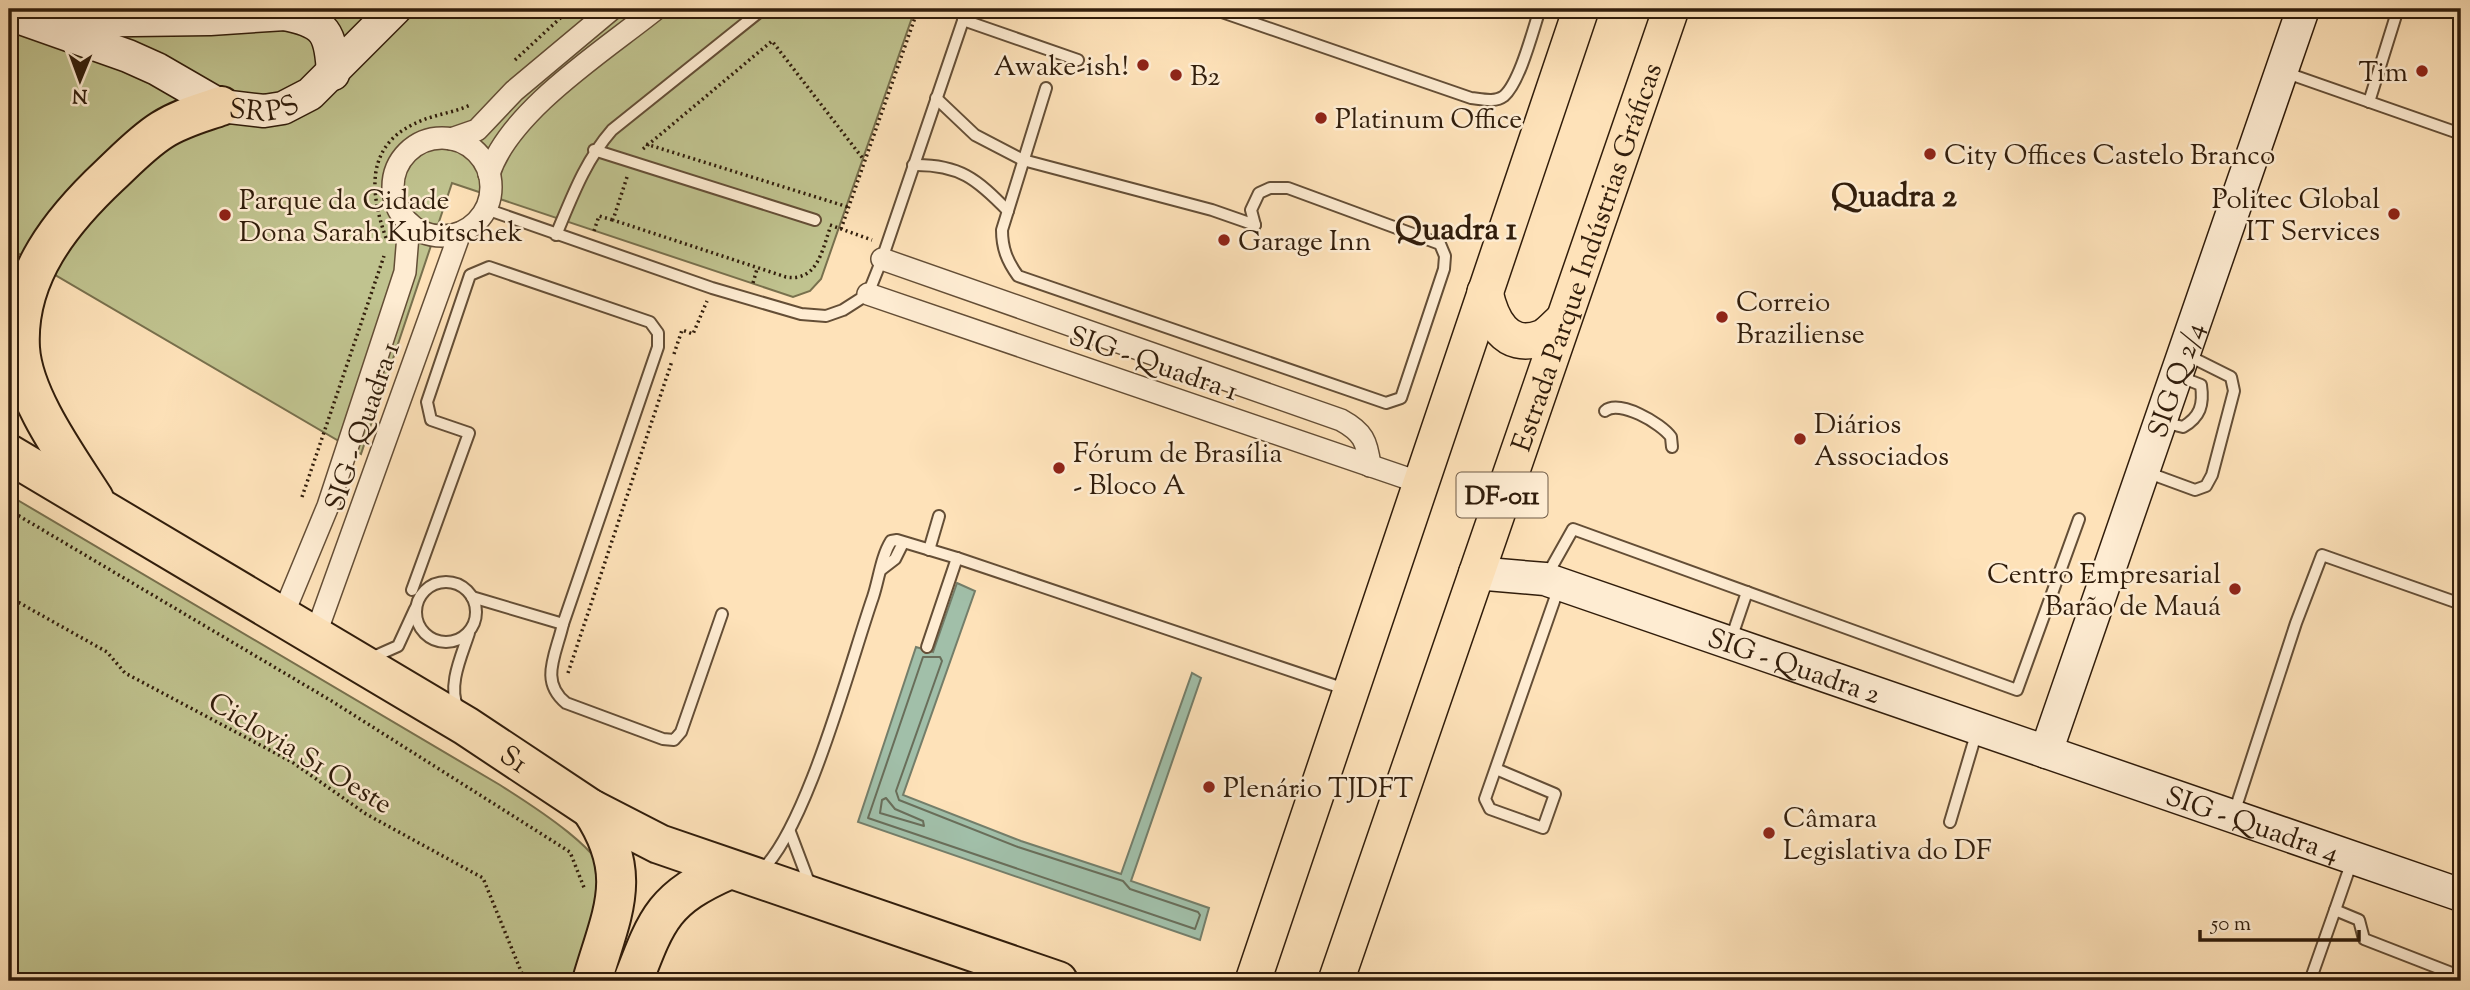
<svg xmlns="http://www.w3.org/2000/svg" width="2470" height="990" viewBox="0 0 2470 990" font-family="'Sorts Mill Goudy',serif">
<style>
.green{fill:#c0c38f;stroke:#78704d;stroke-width:2}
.water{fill:#a1bfa9;stroke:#747e6a;stroke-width:2}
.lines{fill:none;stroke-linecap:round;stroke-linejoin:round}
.shore{stroke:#696e5a;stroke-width:2}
.lane-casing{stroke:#644e36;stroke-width:14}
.street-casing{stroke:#644e36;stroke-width:24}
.secondary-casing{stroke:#311d0b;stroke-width:35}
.primary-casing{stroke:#311d0b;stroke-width:38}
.highway-casing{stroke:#311d0b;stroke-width:42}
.path{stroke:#311d0b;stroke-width:3.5;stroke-dasharray:2 3.5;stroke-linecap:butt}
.lane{stroke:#feecd2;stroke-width:10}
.street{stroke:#feecd2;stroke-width:21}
.secondary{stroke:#feecd2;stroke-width:32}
.primary{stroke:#fee2b9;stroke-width:35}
.highway{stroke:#fee2b9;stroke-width:38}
.poi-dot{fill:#8f2418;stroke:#feecd2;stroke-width:2.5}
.labels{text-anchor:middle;stroke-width:5;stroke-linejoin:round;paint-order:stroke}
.shield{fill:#feecd2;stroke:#6e5b47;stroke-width:2}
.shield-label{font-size:26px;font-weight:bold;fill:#311d0b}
.poi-label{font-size:28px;fill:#311d0b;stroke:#feecd2;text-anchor:start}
.street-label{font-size:28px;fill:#311d0b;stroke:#feecd2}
.quarter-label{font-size:32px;font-weight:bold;fill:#311d0b;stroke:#feecd2}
</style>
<rect width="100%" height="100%" fill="#fee2b9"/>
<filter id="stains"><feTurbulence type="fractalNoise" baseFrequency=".00286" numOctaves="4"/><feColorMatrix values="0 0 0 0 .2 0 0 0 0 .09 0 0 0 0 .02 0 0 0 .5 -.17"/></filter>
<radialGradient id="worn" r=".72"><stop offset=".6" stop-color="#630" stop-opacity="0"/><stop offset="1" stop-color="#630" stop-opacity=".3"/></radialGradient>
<g class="green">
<path d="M9,9H915L821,279L810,291L793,297L452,183L361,454L9,248Z"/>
<path d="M9,495L500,785C525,801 610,853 607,884C605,905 582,958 574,981H9Z"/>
</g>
<path class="water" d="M957,583L975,591L903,795L1021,841L1121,874L1192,673L1201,678L1131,881L1209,908L1200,940L858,822L916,647L933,652Z"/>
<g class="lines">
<g class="shore">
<path d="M923,657H940L942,661L896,791L899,800L1018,847L1123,881L1130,889L1198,912L1200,915L1195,929L868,818Z"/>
<path d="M886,798L895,809L923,821L924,826L880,813L882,800Z"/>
</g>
<defs>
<g id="lane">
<path d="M1213,9L1471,98C1481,99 1495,103 1504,96C1520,82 1533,30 1540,9"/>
<path d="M963,20L1078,60"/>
<path d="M2284,72L2461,134"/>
<path d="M1046,88L1002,230C1002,248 1007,261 1018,276L1386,403L1401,398L1444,269L1445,256L1440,244L1288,188H1270L1259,193L1251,210L1255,225"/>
<path d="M936,98L975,135L1023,160L1212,210L1255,225"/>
<path d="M2369,102L2398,9"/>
<path d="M594,150L815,220"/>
<path d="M913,165C959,164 977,179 1008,211"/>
<path d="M486,209L712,288L801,314L826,316L843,310L868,294L882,259L967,9"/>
<path d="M556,235C572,197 585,161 612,130L763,9"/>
<path d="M1605,411C1619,399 1661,423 1671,437L1672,447"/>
<path d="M2163,422L2183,427C2200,417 2204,405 2201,385L2178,376"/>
<path d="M2146,472L2195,490L2206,486L2212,475L2234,391L2231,377L2185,354"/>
<path d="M929,550L939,516"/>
<path d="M882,569L895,559L903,543"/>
<path d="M1546,577L1573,529L2017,690L2079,519"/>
<circle cx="446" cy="612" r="30"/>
<path d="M412,590L469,433L431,420L427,402L470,275L489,267L650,322L658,333V347L563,624L472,597"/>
<path d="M563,624C556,655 539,681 566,703L663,739L674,740L681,732L722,614"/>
<path d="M1731,639L1747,592"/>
<path d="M927,647L957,558"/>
<path d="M371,658L398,646L415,609"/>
<path d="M458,708C447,686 462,655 469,633"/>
<path d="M1496,769L1555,794L1543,828L1490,809L1485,799L1559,587"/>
<path d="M2234,813L2296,623L2322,555L2461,604"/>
<path d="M1950,822L1977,731"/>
<path d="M790,832L810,885"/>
<path d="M760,872C807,829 850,663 873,597C879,579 881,557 891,541L897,540L957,558L1345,689"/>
<path d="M2335,910L2352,861"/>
<path d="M2310,981L2335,910L2359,920L2364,939L2454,974L2460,981"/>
</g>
<g id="street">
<circle cx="442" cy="187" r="49"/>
<path d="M451,139L477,130L514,91L612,9"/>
<path d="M489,174C509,111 605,50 656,9"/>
<path d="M882,259L1341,420C1363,432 1367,441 1370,466"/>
<path d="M868,294L1421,483"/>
<path d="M282,617L328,506L405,272L409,223"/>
<path d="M315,636L460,233"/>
</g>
<g id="secondary">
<path id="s1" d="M9,14L128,56L157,69L221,106L264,111L283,108L310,94L395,9"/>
<path d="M285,14C326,22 331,33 333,74"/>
<path d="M57,21L210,19L285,14L303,9"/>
<path id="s2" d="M1475,573L1545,579L2461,895"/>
<path id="s3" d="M2046,752L2303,9"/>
</g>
<g id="primary">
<path d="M1485,292C1491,319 1505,351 1541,338C1549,335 1557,325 1563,320"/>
<path d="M1253,981L1581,9"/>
<path id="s4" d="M1336,981L1671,9"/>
</g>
<g id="highway">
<path id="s5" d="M9,454L466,726L591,809L659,844L1058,981"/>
<path d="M94,499C68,458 23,397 20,348C16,276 62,220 110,175C127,159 143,142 162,130C181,118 201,113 221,106"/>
<path d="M591,809C635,875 612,912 592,981"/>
<path d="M633,981C657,918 664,898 728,870"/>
</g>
</defs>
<use href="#lane" class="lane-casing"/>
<use href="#street" class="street-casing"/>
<use href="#secondary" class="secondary-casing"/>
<use href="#primary" class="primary-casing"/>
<use href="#highway" class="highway-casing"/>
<g class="path">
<path d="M515,60L570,9"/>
<path d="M646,144L848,207"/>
<path d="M643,149L772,41L864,160"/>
<path d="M627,177L613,220L786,277C817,282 822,251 830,228"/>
<path d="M830,225L872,240"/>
<path d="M841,229L918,9"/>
<path d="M594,231L599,216L613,220"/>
<path d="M386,238C369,190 365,142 423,120C438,114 456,112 470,105"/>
<path d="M753,283L757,269"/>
<path d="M674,354L682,330L693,334L707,301"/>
<path d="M302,497L384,256"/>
<path d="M9,510L330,700L570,852L585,890"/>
<path d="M9,597L107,652L125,673L292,762L366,814L483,878L525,981"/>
<path d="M568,673L672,361"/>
<path d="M558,981L562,972"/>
</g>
<use href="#lane" class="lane"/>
<use href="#street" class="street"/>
<use href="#secondary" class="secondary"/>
<use href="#primary" class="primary"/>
<use href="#highway" class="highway"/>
</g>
<g class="poi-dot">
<circle cx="1143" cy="65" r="7"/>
<circle cx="2422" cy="71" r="7"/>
<circle cx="1176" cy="75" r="7"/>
<circle cx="1321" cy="118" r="7"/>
<circle cx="1930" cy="154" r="7"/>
<circle cx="2394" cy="214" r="7"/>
<circle cx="225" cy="215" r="7"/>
<circle cx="1224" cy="240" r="7"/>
<circle cx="1722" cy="317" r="7"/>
<circle cx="1800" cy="439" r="7"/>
<circle cx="1059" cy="468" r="7"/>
<circle cx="2235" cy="589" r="7"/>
<circle cx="1209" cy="787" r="7"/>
<circle cx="1769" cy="833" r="7"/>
</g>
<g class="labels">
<rect class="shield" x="1456.5" y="472.5" width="91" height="45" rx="5"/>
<g class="shield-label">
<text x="1502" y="504">DF-011</text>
</g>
<g class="poi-label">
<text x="1129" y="75" text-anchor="end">Awake-ish!</text>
<text x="2408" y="81" text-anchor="end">Tim</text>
<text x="1190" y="85">B2</text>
<text x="1335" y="128">Platinum Office</text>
<text x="1944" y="164">City Offices Castelo Branco</text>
<text x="2380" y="208" text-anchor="end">Politec Global<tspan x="2380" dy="32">IT Services</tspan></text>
<text x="239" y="209">Parque da Cidade<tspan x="239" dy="32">Dona Sarah Kubitschek</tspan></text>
<text x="1238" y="250">Garage Inn</text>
<text x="1736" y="311">Correio<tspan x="1736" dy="32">Braziliense</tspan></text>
<text x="1814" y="433">Diários<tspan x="1814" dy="32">Associados</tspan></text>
<text x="1073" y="462">Fórum de Brasília<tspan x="1073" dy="32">- Bloco A</tspan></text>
<text x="2221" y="583" text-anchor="end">Centro Empresarial<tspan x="2221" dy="32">Barão de Mauá</tspan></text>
<text x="1223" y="797">Plenário TJDFT</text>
<text x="1783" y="827">Câmara<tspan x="1783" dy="32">Legislativa do DF</tspan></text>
</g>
<g class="street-label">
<text dy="10" stroke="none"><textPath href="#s1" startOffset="275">SRPS</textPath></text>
<text dy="10" stroke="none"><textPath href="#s4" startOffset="766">Estrada Parque Indústrias Gráficas</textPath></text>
<text transform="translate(1154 362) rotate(19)" y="10">SIG - Quadra 1</text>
<text dy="10" stroke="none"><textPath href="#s3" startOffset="394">SIG Q 2/4</textPath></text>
<text transform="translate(361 426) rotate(-71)" y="10">SIG - Quadra 1</text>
<text dy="10" stroke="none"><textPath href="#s2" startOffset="334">SIG - Quadra 2</textPath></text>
<text transform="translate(301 752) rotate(31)" y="10">Ciclovia S1 Oeste</text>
<text dy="10" stroke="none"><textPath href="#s5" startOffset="590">S1</textPath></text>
<text dy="10" stroke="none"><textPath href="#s2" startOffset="819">SIG - Quadra 4</textPath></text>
</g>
<g class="quarter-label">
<text x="1894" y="206">Quadra 2</text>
<text x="1456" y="239">Quadra 1</text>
</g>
</g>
<rect width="2470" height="990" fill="none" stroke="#fee2b9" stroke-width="35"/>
<rect x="10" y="10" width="2449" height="969" fill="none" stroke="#311d0b" stroke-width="3.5"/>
<rect x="18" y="18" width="2435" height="955" fill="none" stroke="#311d0b" stroke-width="2"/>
<g transform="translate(80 80) rotate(181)" stroke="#feecd2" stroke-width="5" paint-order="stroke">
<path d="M0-5L12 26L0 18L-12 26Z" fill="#311d0b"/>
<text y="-10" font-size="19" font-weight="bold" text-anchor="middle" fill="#311d0b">N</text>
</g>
<path d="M2200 930v10h159v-10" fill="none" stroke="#311d0b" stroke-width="3.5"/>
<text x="2211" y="930" font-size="21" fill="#311d0b" stroke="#feecd2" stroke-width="5" paint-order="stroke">50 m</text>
<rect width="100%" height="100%" filter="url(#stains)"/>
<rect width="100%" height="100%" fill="url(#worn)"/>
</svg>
